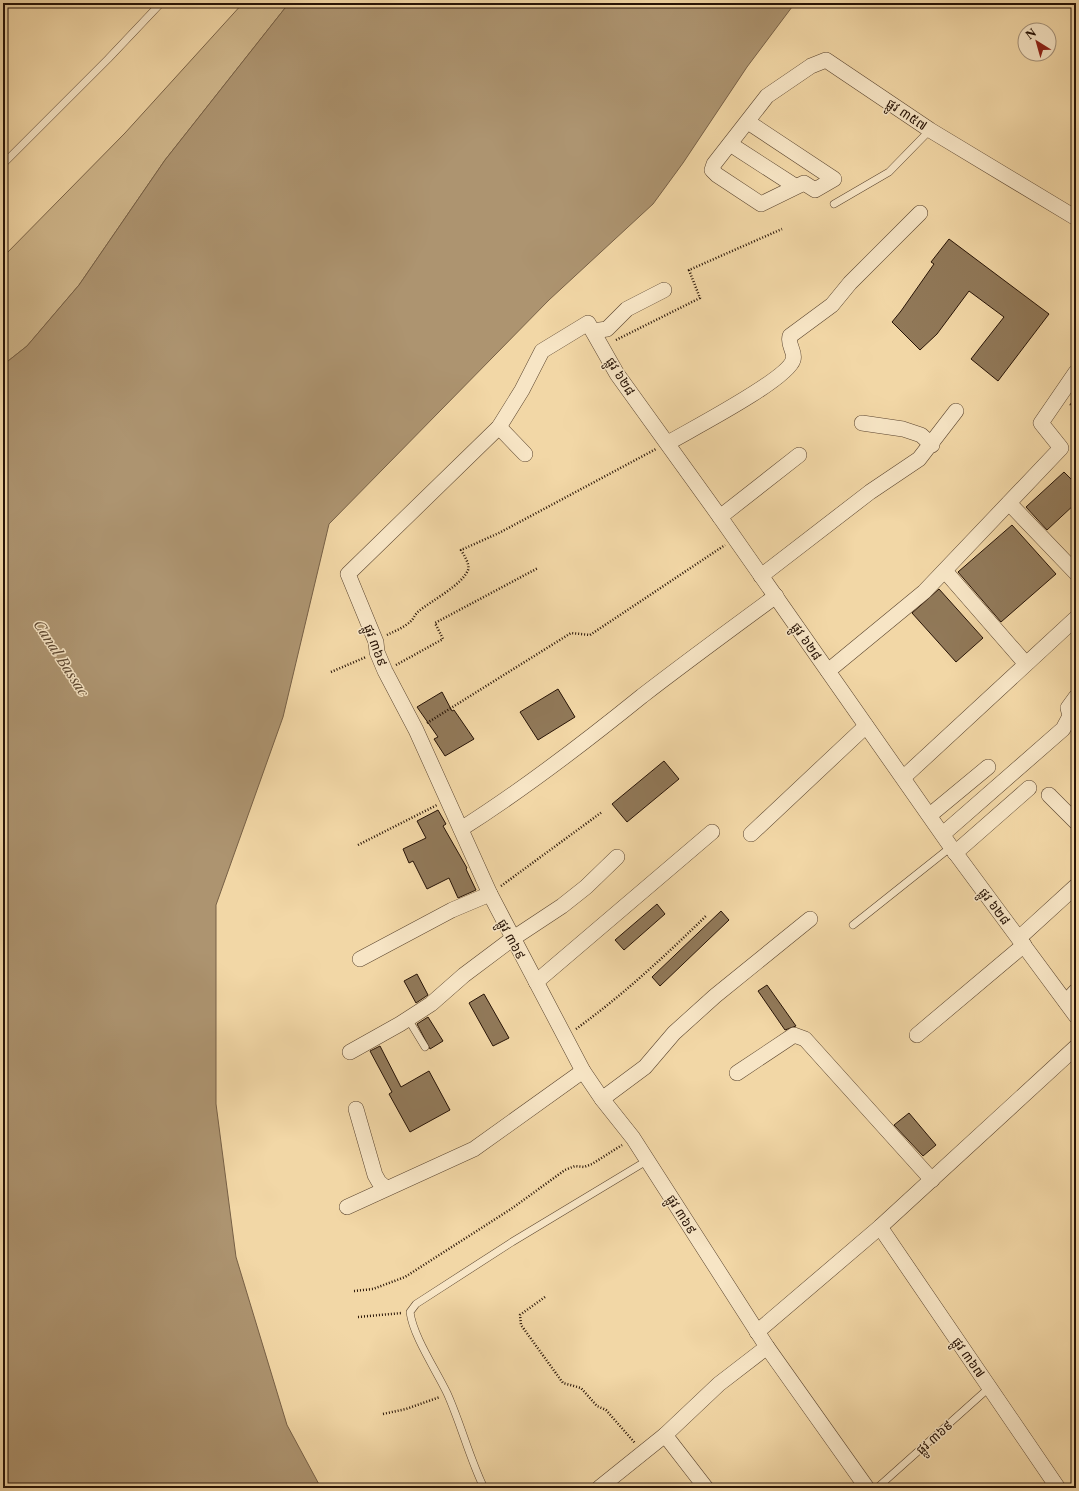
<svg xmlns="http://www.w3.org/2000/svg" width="1079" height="1491" viewBox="0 0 1079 1491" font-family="'Libre Caslon Text','Noto Sans Khmer',serif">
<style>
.green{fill:#cfb68b;stroke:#7b6448}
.water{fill:#ad9470;stroke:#776046}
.building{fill:#917959;stroke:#271306}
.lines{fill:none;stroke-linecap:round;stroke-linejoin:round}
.service-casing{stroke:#5a442e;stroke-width:8}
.minor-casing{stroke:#5a442e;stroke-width:16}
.path{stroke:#271306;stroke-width:2.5;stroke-dasharray:1 2;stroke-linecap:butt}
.service{stroke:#f7e5c5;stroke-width:7}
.minor{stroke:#f7e5c5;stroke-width:15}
.labels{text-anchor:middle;stroke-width:3;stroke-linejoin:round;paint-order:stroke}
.street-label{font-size:13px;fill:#271306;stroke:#f7e5c5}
.water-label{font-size:14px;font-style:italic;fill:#5d4730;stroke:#f7e5c5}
</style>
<rect width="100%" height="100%" fill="#f2d7a6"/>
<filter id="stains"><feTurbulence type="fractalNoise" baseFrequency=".005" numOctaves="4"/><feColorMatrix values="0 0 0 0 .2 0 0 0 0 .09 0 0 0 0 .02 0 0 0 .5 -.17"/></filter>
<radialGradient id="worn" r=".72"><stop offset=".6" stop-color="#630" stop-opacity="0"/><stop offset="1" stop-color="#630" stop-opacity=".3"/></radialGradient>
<path class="green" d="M243,3H289L165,160L79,285L27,346L3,365V257L125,133Z"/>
<path class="water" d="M289,3H795L747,67L683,163L653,204L549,300L329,524L283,717L216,905V1104L236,1257L287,1425L321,1488H3V365L27,346L79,285L165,160Z"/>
<g class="building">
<path d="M949,239L1049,314L998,381L971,359L1004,317L969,291L937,334L920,350L892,322L901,311L934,264L931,262Z"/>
<path d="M1064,472L1076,484V503L1047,530L1026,507Z"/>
<path d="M1012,525L1056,574L1001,622L958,572Z"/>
<path d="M939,589L983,638L956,662L912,613Z"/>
<path d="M558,689L575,717L538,740L520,712Z"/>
<path d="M442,692L452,711L454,710L474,739L445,756L434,739L438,737L417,707Z"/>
<path d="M664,761L679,779L627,822L612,804Z"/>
<path d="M438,810L446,824L443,826L467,868L466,869L476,890L458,898L449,878L427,889L413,861L409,863L403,849L426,838L417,821Z"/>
<path d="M657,904L665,914L624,950L615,940Z"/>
<path d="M721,911L729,920L660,986L652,977Z"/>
<path d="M417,974L428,995L416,1003L404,981Z"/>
<path d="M767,985L796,1026L785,1030L758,991Z"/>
<path d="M484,994L509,1038L493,1046L469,1003Z"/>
<path d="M428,1017L443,1041L430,1049L417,1024Z"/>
<path d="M380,1046L401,1087L429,1071L450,1110L410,1132L389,1094L392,1092L370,1051Z"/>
<path d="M909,1113L936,1145L923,1156L894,1125Z"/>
</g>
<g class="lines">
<defs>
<g id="service">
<path d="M3,164L108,59L161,3"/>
<path d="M834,204L889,172L930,130"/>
<path d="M853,925L951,847"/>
<path d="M408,1019L425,1047"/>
<path d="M484,1488C469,1457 461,1424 447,1393C436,1370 413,1336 410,1312L416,1304L512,1242L648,1160"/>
<path d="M877,1488L990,1387"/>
</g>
<g id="minor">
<path d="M748,122L834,179L815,190L804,183L761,204L717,175L712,170L714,164L767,96L811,66L826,60L930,130L1076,218"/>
<path d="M730,144L795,186"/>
<path d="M593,331L607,329L627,309L664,290"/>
<path d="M862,423L903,429L921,435L932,445"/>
<path d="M499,427L525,454"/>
<path d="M668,443C690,430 787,380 793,360C796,352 787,345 790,336L832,305L850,283L920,213"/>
<path d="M1009,503L1076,573"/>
<path d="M720,517L799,455"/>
<path d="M945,571L1026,664"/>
<path d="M761,576L870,492L919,459L956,411"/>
<path d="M828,671L924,592L1061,448L1041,423L1076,372"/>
<path d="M904,777L1076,618"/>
<path d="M1049,795L1076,822"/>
<path d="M930,815L988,767"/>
<path d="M461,829C524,789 584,743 642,696C686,662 731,629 776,596"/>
<path d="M751,834L866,726"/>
<path d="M943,834L1063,729L1070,716L1068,708L1076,697"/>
<path d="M955,853L1029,788"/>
<path d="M1019,938L1076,886"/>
<path d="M360,959L452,910L490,894"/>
<path d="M536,982L712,832"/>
<path d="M1066,1002L1076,991"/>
<path d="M917,1035L1024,945"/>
<path d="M350,1052L400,1024L431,1004L464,975L512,939L562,906L586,887L617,857"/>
<path d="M737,1073L794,1035L805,1039L932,1180"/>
<path d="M602,1099L645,1067L674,1033L715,996L810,919"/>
<path d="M356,1109L375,1175L379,1182L386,1188"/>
<path d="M347,1207L474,1149L583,1071"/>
<path d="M880,1227L1058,1488"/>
<path d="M757,1332L880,1227L1076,1047"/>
<path d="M665,1435L706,1488"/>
<path d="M599,1488L665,1435L719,1384L767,1347"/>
<path d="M867,1488L767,1347L633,1138L602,1099L583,1071L490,894L416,730L385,671L377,652L376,642L348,574L499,427L522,390L542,351L588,323L617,374L720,517L951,847L1076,1016"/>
</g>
</defs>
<use href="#service" class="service-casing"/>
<use href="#minor" class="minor-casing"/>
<g class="path">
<path d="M616,340L700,298L689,270L782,229"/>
<path d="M1070,404L1076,408"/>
<path d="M387,635C395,631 405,627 411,621C414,618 415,614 419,611C431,601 462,585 468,570C470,564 464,555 461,550L499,533L656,449"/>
<path d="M396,665L443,639L435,623L538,568"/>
<path d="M331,672L366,657"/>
<path d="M427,723L571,633L590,635L725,545"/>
<path d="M358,845L437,805"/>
<path d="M501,886L602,812"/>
<path d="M576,1029C623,995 665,956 707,915"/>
<path d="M354,1291L373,1289L405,1277L511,1209L565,1170L575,1166L584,1167L592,1164L622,1145"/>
<path d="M545,1297L520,1315L521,1325L563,1383L581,1388L597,1406L606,1410L635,1443"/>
<path d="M358,1317L402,1313"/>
<path d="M383,1414L406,1409L440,1397"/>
</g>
<use href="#service" class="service"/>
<use href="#minor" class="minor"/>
</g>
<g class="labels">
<g class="street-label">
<text transform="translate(907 114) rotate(34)" y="5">ផ្លូវ ៣៥៧</text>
<text transform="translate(621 376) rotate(58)" y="5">ផ្លូវ ៦២៨</text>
<text transform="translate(807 641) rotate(55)" y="5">ផ្លូវ ៦២៨</text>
<text transform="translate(376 645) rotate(70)" y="5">ផ្លូវ ៣៦៩</text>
<text transform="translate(995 906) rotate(53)" y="5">ផ្លូវ ៦២៨</text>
<text transform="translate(512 939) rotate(62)" y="5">ផ្លូវ ៣៦៩</text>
<text transform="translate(682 1214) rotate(58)" y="5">ផ្លូវ ៣៦៩</text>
<text transform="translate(969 1357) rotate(55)" y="5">ផ្លូវ ៣៦៧</text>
<text transform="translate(934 1437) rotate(-42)" y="5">ផ្លូវ ៣៦៩</text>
</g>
<g class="water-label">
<text transform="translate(61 658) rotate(57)" y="5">Canal Bassac</text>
</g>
</g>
<rect width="1079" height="1491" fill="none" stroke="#f2d7a6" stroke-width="16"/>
<rect x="4" y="4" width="1071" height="1483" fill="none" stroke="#271306" stroke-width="2"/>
<rect x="8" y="8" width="1063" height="1475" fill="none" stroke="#271306"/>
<g transform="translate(1037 42) rotate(323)"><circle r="19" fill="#f7e5c5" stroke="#a49179"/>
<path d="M0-3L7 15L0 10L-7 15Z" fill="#8f2418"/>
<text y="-6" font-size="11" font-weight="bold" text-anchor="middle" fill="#271306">N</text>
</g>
<rect width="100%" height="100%" filter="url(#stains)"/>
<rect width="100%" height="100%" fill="url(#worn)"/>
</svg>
